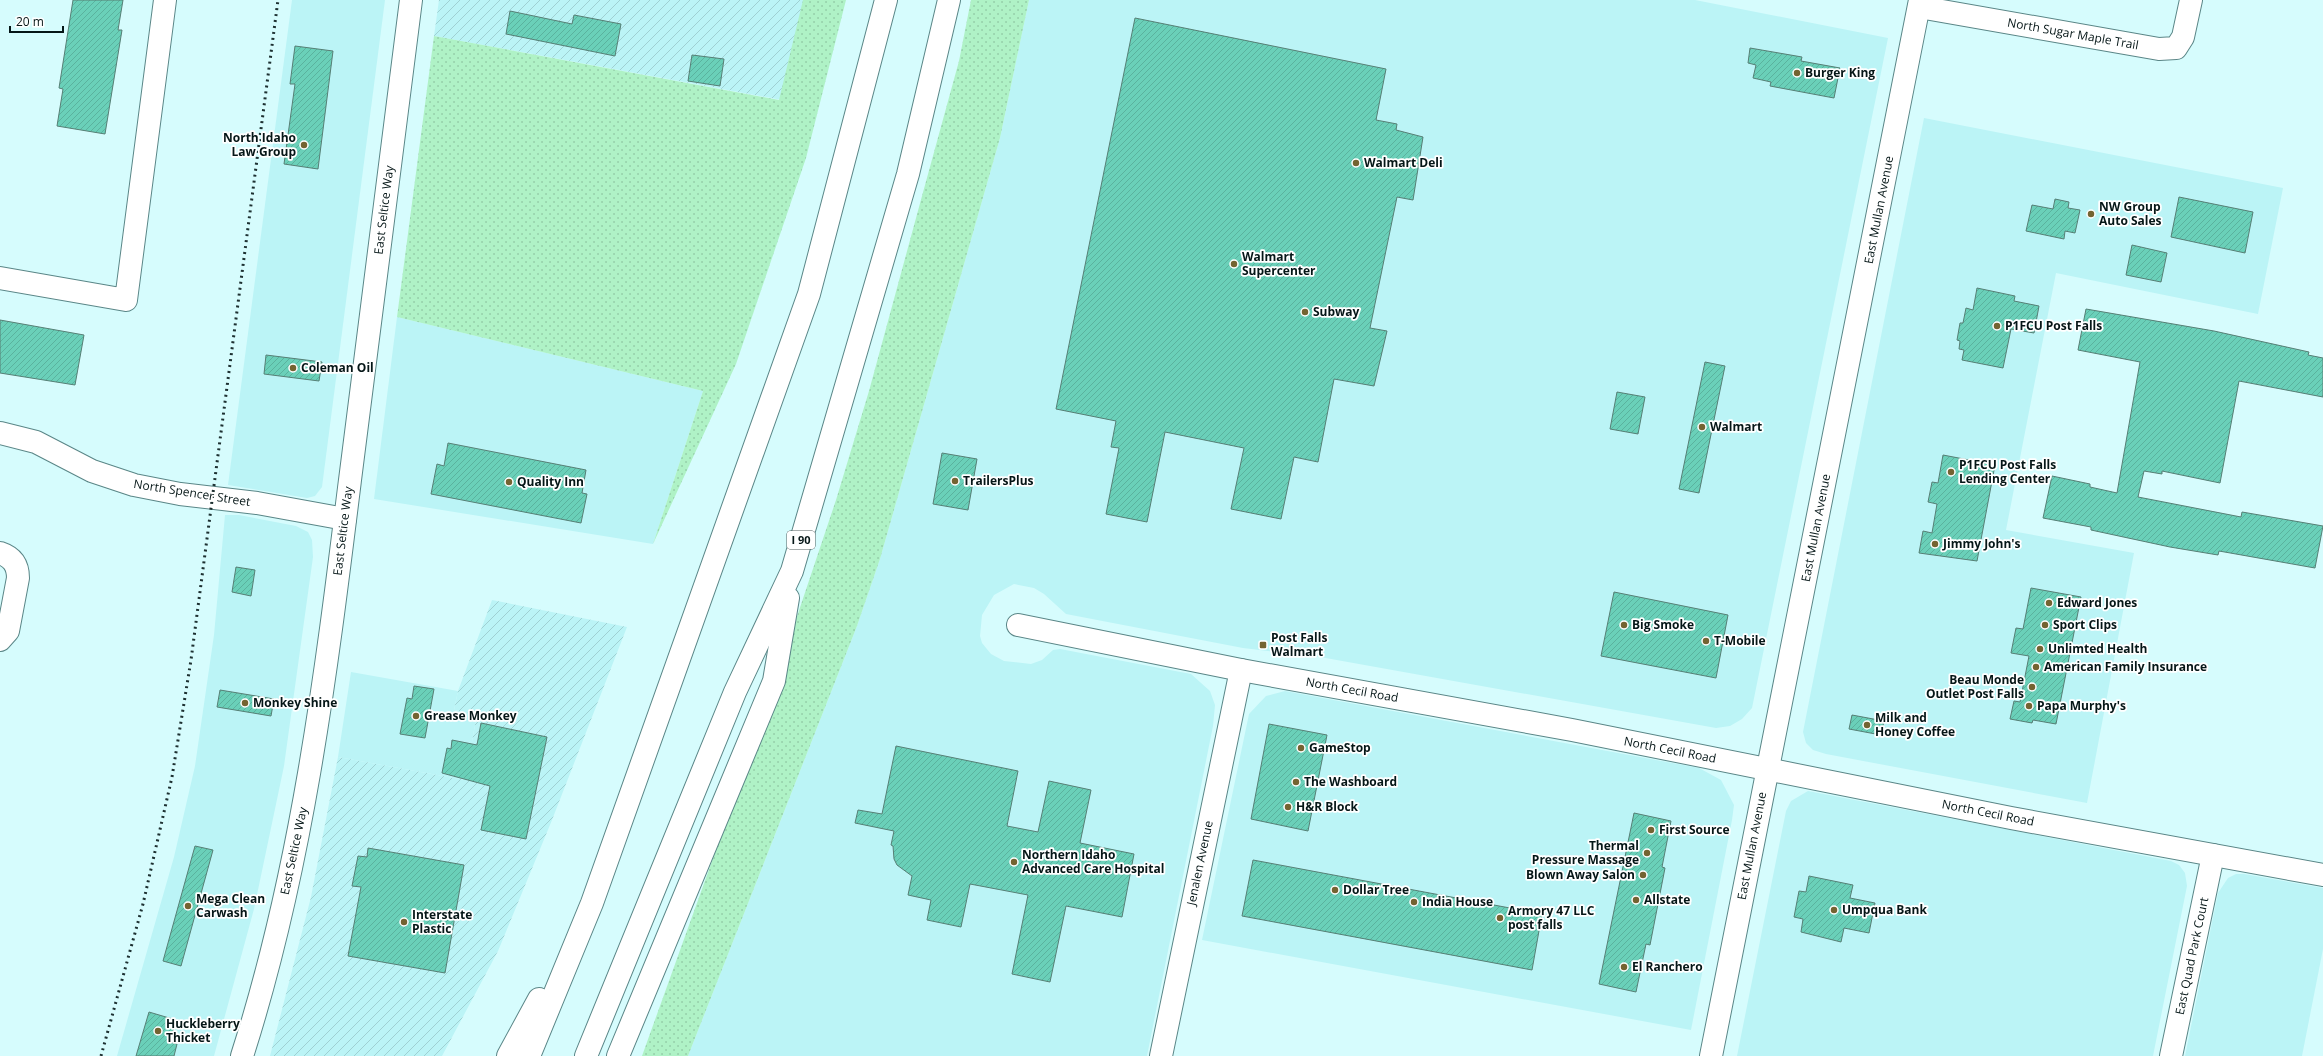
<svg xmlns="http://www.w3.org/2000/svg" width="2323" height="1056" viewBox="0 0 2323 1056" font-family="'Open Sans',sans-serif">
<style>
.built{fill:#bbf4f6}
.industrial{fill:url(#industrial-furrows)}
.grass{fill:url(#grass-dots)}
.building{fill:url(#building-hatch);stroke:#567f75}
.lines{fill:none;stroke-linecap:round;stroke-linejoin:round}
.minor-casing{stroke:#5a8687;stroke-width:24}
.major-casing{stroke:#5a8687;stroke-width:24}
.highway-casing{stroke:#5a8687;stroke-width:24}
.minor{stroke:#fff;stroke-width:22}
.major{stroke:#fff;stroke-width:22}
.highway{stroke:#fff;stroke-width:22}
.rail{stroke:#1d3031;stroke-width:3;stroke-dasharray:2 4;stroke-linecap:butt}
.poi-dot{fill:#746331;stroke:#fff;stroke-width:1.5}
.labels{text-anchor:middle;stroke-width:3.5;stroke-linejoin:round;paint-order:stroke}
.shield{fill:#fff;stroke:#505c5d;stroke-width:1}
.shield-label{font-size:11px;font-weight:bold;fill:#051617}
.street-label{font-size:12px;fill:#051617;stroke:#fff}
.poi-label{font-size:12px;font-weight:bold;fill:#051617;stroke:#fff;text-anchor:start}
</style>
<defs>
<pattern id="industrial-furrows" width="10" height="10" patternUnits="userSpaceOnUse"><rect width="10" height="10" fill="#bbf4f6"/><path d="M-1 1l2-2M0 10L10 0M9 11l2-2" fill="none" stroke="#9fd0d2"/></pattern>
<pattern id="grass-dots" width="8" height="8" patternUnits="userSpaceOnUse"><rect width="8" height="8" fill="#aff2c6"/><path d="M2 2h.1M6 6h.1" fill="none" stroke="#95cfa9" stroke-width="1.8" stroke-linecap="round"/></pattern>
<pattern id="building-hatch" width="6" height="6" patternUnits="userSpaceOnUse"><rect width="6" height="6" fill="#6ad0b9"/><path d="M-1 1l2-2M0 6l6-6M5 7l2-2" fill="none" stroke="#5ab29e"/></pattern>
</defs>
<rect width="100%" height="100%" fill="#d6fcfd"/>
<g class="built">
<path d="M292,0H385L322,487L315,496L307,498L228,485Z"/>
<path d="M1029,0H1695L1888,38L1752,708L1742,719L1730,726L1716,728L1320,657L1243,648L1066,614L1044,594L1034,588L1014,584L994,595L982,615L980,636L982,643L991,654L1004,661L1031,664L1042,660L1053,650L1060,649L1191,674L1210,691L1215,705L1213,726L1147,1056H688L857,626L880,559L1000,138Z"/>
<path d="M1924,118L2283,188L2258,314L2056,273L2006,530L2134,553L2087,803L1826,754L1813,750L1806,743L1803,732Z"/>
<path d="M397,317L703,391L653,544L374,499Z"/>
<path d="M225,515H239L296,526L308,532L312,540L313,557L284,766L254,909L214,1056H117L174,857L195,766L214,635Z"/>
<path d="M351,672L458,691L454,710L477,714L465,780L338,757Z"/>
<path d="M1285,691L1699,768L1721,780L1734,805L1732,820L1691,1030L1202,940L1249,714L1266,696Z"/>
<path d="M1808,791L2171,861L2179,865L2185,873L2187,886L2153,1056H1737L1786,811L1791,801Z"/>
<path d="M2236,874H2244L2323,888V949L2302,1056H2185L2218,893L2228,878Z"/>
</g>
<g class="industrial">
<path d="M439,0H805L782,100L434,36Z"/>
<path d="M492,600L627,627L552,820L498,951L442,1056H270L311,897L338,757L465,780L477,714L454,710L458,691Z"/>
</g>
<g class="grass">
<path d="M803,0H846L806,158L736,364L653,544L703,391L397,317L434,36L779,100Z"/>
<path d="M971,0H1029L1000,138L880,559L857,626L688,1056H642L757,736L836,500L869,391L922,196L959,61Z"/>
</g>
<g class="building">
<path d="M73,0H123L118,30H122L105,134L57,126L63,89L59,88Z"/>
<path d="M510,11L572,24L574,15L621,24L615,56L506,34Z"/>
<path d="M1135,18L1386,69L1376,120L1397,124L1396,130L1423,137L1413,200L1397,197L1370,328L1387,331L1374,386L1334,379L1318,462L1294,457L1281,519L1231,509L1244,448L1165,432L1147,522L1106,514L1119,448L1111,447L1116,421L1056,409Z"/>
<path d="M295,46L333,51L318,169L284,164L295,84H290Z"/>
<path d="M1750,48L1802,57L1801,61L1840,68L1834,98L1770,86L1771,82L1753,78L1756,65L1748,63Z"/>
<path d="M692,55L724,59L720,86L688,81Z"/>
<path d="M2179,197L2253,212L2245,253L2171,237Z"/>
<path d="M2055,199L2069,202L2068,208L2080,210L2075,233L2065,231L2064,239L2026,231L2032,205L2053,209Z"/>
<path d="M2132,245L2167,253L2161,282L2126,275Z"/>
<path d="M1977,288L2015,296L2014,301L2039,306L2034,333L2011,329L2003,368L1962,360L1964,350L1959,349L1960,341L1957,340L1960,323H1963L1966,308L1973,310Z"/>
<path d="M2086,309L2214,331L2309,352L2308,355L2323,358V397L2239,381L2220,483L2162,471V474L2144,471L2138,497L2241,517L2242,512L2323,526L2315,568L2219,551L2218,555L2170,547L2091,530V527L2043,518L2052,476L2090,484V487L2117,493L2140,362L2078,350Z"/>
<path d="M0,320L84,335L75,385L0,373Z"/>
<path d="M266,355L322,362L319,381L264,374Z"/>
<path d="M1705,362L1725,366L1699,493L1679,489Z"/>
<path d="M1617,392L1645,397L1638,434L1610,429Z"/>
<path d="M448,443L586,470L582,493L587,494L581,523L431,494L437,464L444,466Z"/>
<path d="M942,453L977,459L968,510L933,504Z"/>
<path d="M1943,455L1995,465L1977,561L1919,553L1923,531L1932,533L1937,504L1928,502L1932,482L1938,483Z"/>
<path d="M236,567L255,570L251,596L232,592Z"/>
<path d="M2031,588L2081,597L2056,724L2033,720L2032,723L2010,719L2014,701L2020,702L2029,656L2011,653L2016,628L2023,629Z"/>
<path d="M1614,592L1728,615L1716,678L1601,656Z"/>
<path d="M414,686L434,689L425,738L400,734L407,698L412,699Z"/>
<path d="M220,690L274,699L271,716L217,707Z"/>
<path d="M1852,715L1884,721L1881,735L1849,729Z"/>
<path d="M481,723L547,737L526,839L481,830L490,786L442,773L447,748L451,749L452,740L477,745Z"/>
<path d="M1269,724L1327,735L1308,831L1251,819Z"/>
<path d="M896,746L1018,771L1007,826L1038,832L1049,781L1091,790L1080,843L1134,854L1122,917L1066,906L1050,982L1012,974L1028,895L970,884L961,927L927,920L931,900L908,895L912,876L897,865L894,859L893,846L891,845L894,831L855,823L858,810L882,814Z"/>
<path d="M1634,813L1671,821L1662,867L1665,868L1650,945L1646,944L1636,992L1599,984Z"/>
<path d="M195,846L213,850L181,966L163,961Z"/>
<path d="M368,848L464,865L445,973L348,956L361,887L352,886L358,856L367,857Z"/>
<path d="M1253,860L1542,914L1532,970L1242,916Z"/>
<path d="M1809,876L1853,885L1850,898L1875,903L1869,933L1844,928L1841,942L1801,932L1803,919L1794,917L1799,891L1806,892Z"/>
<path d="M149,1012L176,1020L170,1042L177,1044L174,1056H136Z"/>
</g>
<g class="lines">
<defs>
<g id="minor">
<path d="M1919,7L2159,49L2176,48L2183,37L2191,0"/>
<path d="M0,278L126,300L165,0"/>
<path d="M0,433L36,442L92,471L134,485L180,494L257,503L345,519"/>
<path d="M0,553C12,557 18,565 18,578L8,631L0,640"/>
<path d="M1018,625L1241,670L1572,730L2011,818L2323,875"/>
<path d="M1161,1056L1241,670"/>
<path d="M2171,1056L2213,855"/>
</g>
<g id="major">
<path d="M242,1056C302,869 326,674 350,480C370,320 391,160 411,0"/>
<path d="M1711,1056L1920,0"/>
</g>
<g id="highway">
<path d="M508,1056L539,999"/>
<path d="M529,1056L592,903L809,294L886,0"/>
<path d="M586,1056L735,692L792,571L908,174L949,0"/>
<path d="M618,1056L774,681L788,598"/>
</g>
</defs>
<use href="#minor" class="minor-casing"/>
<use href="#major" class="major-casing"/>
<use href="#highway" class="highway-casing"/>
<use href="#minor" class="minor"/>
<use href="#major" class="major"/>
<use href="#highway" class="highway"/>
<path class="rail" d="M101,1056L143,904L172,777L191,660L278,0"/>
</g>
<g class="poi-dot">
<circle cx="1797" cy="73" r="4"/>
<circle cx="304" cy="145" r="4"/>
<circle cx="1356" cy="163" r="4"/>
<circle cx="2091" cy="214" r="4"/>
<circle cx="1234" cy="264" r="4"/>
<circle cx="1305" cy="312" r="4"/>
<circle cx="1997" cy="326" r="4"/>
<circle cx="293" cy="368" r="4"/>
<circle cx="1702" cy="427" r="4"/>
<circle cx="1951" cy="472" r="4"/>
<circle cx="955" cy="481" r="4"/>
<circle cx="509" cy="482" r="4"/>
<circle cx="1935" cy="544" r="4"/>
<circle cx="2049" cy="603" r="4"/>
<circle cx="1624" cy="625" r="4"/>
<circle cx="2045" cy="625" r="4"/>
<circle cx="1706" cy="641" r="4"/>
<rect x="1259" y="641" width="8" height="8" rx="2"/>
<circle cx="2040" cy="649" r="4"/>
<circle cx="2036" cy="667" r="4"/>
<circle cx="2032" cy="687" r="4"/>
<circle cx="245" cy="703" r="4"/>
<circle cx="2029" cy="706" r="4"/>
<circle cx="416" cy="716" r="4"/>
<circle cx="1867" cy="725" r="4"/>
<circle cx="1301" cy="748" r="4"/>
<circle cx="1296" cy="782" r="4"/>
<circle cx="1288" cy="807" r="4"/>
<circle cx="1651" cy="830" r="4"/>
<circle cx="1647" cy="853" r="4"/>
<circle cx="1014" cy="862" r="4"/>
<circle cx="1643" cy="875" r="4"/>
<circle cx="1335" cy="890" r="4"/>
<circle cx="1636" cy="900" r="4"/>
<circle cx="1414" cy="902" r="4"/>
<circle cx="188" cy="906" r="4"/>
<circle cx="1834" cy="910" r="4"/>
<circle cx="1500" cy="918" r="4"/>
<circle cx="404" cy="922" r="4"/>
<circle cx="1624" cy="967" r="4"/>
<circle cx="158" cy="1031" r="4"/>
</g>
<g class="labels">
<rect class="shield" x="787" y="531" width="28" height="18" rx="3"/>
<g class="shield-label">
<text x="801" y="544">I 90</text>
</g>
<g class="street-label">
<text transform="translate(2073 34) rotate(10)" y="4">North Sugar Maple Trail</text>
<text transform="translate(384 210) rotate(-83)" y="4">East Seltice Way</text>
<text transform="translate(1879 210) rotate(-79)" y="4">East Mullan Avenue</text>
<text transform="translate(192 493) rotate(9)" y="4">North Spencer Street</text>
<text transform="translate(1816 528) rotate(-79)" y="4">East Mullan Avenue</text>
<text transform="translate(343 531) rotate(-83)" y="4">East Seltice Way</text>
<text transform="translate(1352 690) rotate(10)" y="4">North Cecil Road</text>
<text transform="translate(1670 750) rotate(11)" y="4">North Cecil Road</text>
<text transform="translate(1988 813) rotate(11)" y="4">North Cecil Road</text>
<text transform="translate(1752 846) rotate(-79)" y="4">East Mullan Avenue</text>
<text transform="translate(294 851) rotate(-78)" y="4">East Seltice Way</text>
<text transform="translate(1200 863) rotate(-78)" y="4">Jenalen Avenue</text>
<text transform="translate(2192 956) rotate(-78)" y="4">East Quad Park Court</text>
</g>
<g class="poi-label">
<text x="1805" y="77">Burger King</text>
<text x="296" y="142" text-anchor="end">North Idaho<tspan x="296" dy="14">Law Group</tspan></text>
<text x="1364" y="167">Walmart Deli</text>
<text x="2099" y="211">NW Group<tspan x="2099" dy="14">Auto Sales</tspan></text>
<text x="1242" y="261">Walmart<tspan x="1242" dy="14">Supercenter</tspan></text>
<text x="1313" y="316">Subway</text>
<text x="2005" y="330">P1FCU Post Falls</text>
<text x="301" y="372">Coleman Oil</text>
<text x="1710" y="431">Walmart</text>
<text x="1959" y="469">P1FCU Post Falls<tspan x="1959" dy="14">Lending Center</tspan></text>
<text x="963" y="485">TrailersPlus</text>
<text x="517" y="486">Quality Inn</text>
<text x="1943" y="548">Jimmy John's</text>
<text x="2057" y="607">Edward Jones</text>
<text x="1632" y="629">Big Smoke</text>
<text x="2053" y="629">Sport Clips</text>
<text x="1271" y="642">Post Falls<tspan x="1271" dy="14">Walmart</tspan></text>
<text x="1714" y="645">T-Mobile</text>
<text x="2048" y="653">Unlimted Health</text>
<text x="2044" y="671">American Family Insurance</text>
<text x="2024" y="684" text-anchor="end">Beau Monde<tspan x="2024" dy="14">Outlet Post Falls</tspan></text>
<text x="253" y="707">Monkey Shine</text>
<text x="2037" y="710">Papa Murphy's</text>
<text x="424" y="720">Grease Monkey</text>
<text x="1875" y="722">Milk and<tspan x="1875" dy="14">Honey Coffee</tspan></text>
<text x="1309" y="752">GameStop</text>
<text x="1304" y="786">The Washboard</text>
<text x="1296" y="811">H&amp;R Block</text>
<text x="1659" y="834">First Source</text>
<text x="1639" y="850" text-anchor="end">Thermal<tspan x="1639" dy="14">Pressure Massage</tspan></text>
<text x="1022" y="859">Northern Idaho<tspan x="1022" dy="14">Advanced Care Hospital</tspan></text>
<text x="1635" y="879" text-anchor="end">Blown Away Salon</text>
<text x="1343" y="894">Dollar Tree</text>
<text x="196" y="903">Mega Clean<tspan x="196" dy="14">Carwash</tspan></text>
<text x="1644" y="904">Allstate</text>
<text x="1422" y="906">India House</text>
<text x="1842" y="914">Umpqua Bank</text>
<text x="1508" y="915">Armory 47 LLC<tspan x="1508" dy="14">post falls</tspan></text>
<text x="412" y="919">Interstate<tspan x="412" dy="14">Plastic</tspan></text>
<text x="1632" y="971">El Ranchero</text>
<text x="166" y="1028">Huckleberry<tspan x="166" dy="14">Thicket</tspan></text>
</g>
</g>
<path d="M10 26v6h53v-6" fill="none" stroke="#051617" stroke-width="2"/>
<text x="16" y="26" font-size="12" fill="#051617" stroke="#ffffff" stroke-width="3" paint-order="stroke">20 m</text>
</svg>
